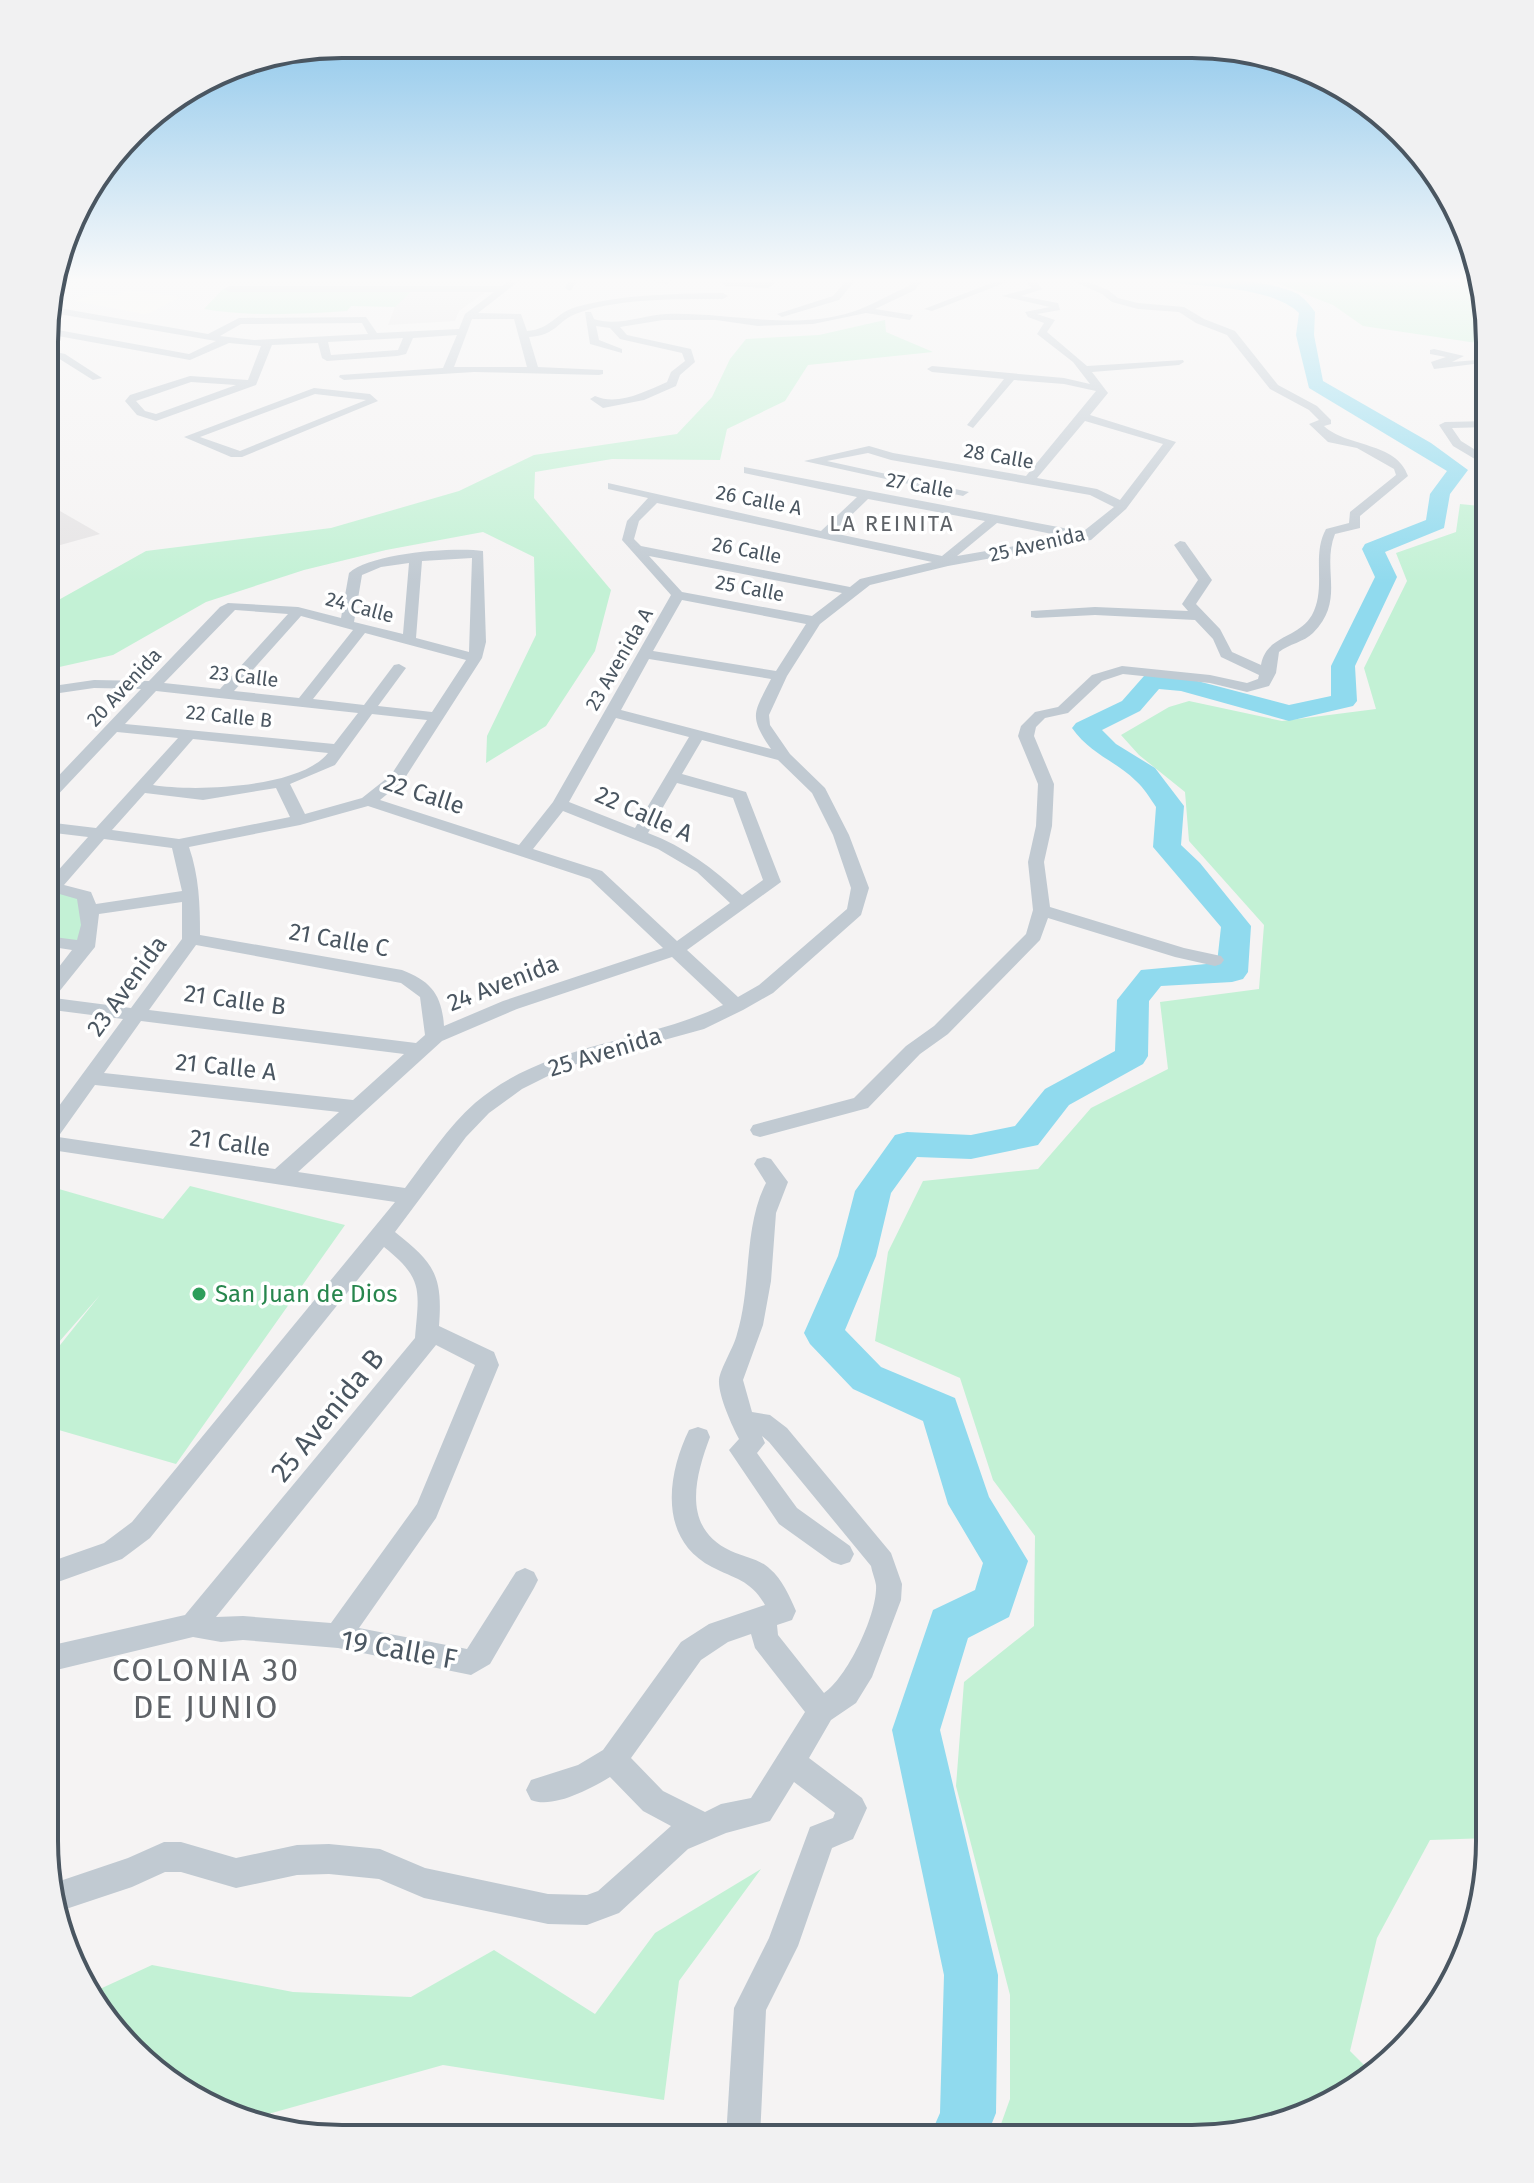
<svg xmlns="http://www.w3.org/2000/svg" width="1534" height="2183" viewBox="0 0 1534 2183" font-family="'Fira Sans',sans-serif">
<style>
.commercial{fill:#fdf9ef}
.education{fill:#e6e4e5}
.green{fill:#c3f1d5}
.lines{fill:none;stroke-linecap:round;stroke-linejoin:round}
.river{fill:#90daee;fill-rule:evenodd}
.minor{fill:#c1cad2;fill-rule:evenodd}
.major{fill:#b3c2d1;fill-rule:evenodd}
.leisure-dot{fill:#2e9e5b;stroke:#fff;stroke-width:3}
.labels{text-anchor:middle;stroke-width:7;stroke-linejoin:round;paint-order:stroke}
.far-street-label{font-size:20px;fill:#4a5661;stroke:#fff}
.far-neighbourhood-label{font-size:22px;letter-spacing:2px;fill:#5f6368;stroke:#fff}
.street-label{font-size:24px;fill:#4a5661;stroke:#fff}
.leisure-label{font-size:24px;fill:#27864d;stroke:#fff;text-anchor:start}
.near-street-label{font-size:28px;fill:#4a5661;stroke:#fff}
.near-neighbourhood-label{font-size:32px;letter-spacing:2px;fill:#5f6368;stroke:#fff}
.rim{fill:none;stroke:#4a5661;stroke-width:4}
</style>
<rect width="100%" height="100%" fill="#f5f3f3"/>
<path class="commercial" d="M128,290L180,297L150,313L143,314L75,301L97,293L115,296Z"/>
<g class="education">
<path d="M415,288H491L459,311L455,321L388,325L395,307Z"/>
<path d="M46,503L100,534L46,549Z"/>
</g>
<g class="green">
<path d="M1261,277H1475L1490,345L1363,326L1333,305Z"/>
<path d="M224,288H415L395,307L351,306L347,311C300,314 250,317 204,309Z"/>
<path d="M885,320L886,332L933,352L808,365L785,401L727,429L720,460L612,459L535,472L534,498L611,590L595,651L546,726L486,763L487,736L536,635L534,557L483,532L386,550L304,570L206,602L113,655L46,670V607L146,551L331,528L459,491L534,455L677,434L712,397L730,359L746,339L819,335Z"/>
<path d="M1460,504L1490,507L1489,1838L1430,1840L1377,1938L1350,2051L1374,2075L1324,2109L1193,2139L996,2138L1010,2099V1995L956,1786L964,1682L1034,1626L1035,1536L993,1480L960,1378L875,1341L888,1252L923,1181L1038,1169L1091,1108L1168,1069L1160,1002L1259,989L1264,925L1189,841L1185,792L1139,755L1121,735L1169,707L1189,701L1282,721L1376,709L1364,668L1407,581L1396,553L1456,532Z"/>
<path d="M52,887L85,896L86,947L46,941V894Z"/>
<path d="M45,1185L163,1219L190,1186L345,1225L176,1464L45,1426V1364L100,1295L45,1358Z"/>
<path d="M761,1869L679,1981L664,2100L443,2065L254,2118L176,2089L118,2037L89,1994L152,1965L293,1992L411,1997L494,1950L595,2014L655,1933Z"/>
</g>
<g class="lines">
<path class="river" d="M1160,277C1197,277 1265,278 1298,294C1304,298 1311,306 1315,312L1314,335L1323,381L1431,443L1468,470L1450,494L1444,528L1385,552L1397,577L1355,666L1357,701L1353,706L1289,721L1181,691L1159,689L1140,711L1102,730L1116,744L1155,768L1184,806L1181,845L1200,863L1251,926L1248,972L1243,979L1232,982L1161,986L1149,1001L1148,1056L1143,1064L1069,1105L1038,1145L971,1159L917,1157L891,1193L876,1256L845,1330L881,1367L955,1398L989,1497L1028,1561L1009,1617L968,1638L940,1730L998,1975L996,2113L986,2138H929L940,2113L944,1975L892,1730L933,1610L975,1590L983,1563L948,1504L923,1421L853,1389L810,1344L804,1333L838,1256L855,1191L895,1135L907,1132L971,1135L1015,1126L1045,1089L1115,1051L1117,1000L1141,970L1217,963L1221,927L1153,847L1156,807C1150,798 1144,788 1136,781C1116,761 1090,754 1072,728L1076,723L1122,701L1144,676L1153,674L1182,677L1289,705L1331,696V666L1375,577L1362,549L1365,544L1426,520L1430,494L1447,471L1309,388L1296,335L1299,313C1273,287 1205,287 1168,282Z"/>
<g class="minor">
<path d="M135,277H184L180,280Z"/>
<path d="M514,277H524L478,313L521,314L527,331C552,329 555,313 576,307C623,294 674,294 723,293L728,296L723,299C680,299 619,298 578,313C557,320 558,335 529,337L538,367L603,370V374L599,375L474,372L344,380L339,377L340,375L443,368L457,335L413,338L406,354L397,356L327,361L322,358L318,343L272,345L256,385L156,421L137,415L125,401L130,395L190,376L248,380L261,346L229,343L190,360L47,334V328L189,354L216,341L47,312V306L208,334L239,318L366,317L377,333L459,329L465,314L494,292H229L224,289L229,286H502ZM472,319H514L527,367H454ZM362,323L368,334L254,340L220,336L241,324ZM403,338L398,350L331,355L328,342ZM191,382L236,385L156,414L145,411L136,401Z"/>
<path d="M571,277H581L570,291L565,288Z"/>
<path d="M623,277H677L668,284Z"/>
<path d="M718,277L766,282L773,277H784L768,288L725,286Z"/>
<path d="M849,277H858L839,300L782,317L777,314L833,296Z"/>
<path d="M1007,277H1020L932,311L924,309Z"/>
<path d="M1023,277H1032L1042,289L1021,296L1058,303L1060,310L1037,314L1055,320L1047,332L1087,366L1183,360L1184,362L1179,365L1092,372L1108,393L1090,415L1176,442L1126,509L1091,540L948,566L870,585L820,624L787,676L769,715L770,725L790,754L825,788L849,835L869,888L861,915L773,993L743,1010L704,1029L566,1067L522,1089L489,1113L466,1137L395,1232C434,1263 443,1275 439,1326L494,1352L499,1365L436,1518L359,1628L467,1649L516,1572L525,1568L534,1572L538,1580L534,1588L490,1664L471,1675L338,1648L243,1640L221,1642L193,1637L44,1673V1647L185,1615L415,1338C419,1290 424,1279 384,1247L150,1538L122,1559L44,1587V1564L104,1543L132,1522L395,1202L45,1149V1125L123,1019L45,1009V985L72,950L46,946V936L77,940L81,925L77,899L56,893L46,899V884L88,837L46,832V822L96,828L178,738L117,732L52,801L46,803V789L141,689L94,688L46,695V687L94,680L149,681L220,607L228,603L298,607L341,618L349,573C371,553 454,547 483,551L486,642L482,658L403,781L380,800L519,845L553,802L671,595L622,540L627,521L648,498L608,489V483L821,531L857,497L744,473V467L1074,530L1080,534L1114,507L1090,495L891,460L868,453L827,461L969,492L963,496L804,461L869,446L893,453L1026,476L1096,391L1064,384L1014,380L973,428L967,425L1004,379L932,372L927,369L932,366L1064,378L1090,384L1073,362L1037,334L1044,323L1028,317L1025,312L1050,307L1002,296L1031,288ZM1085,421L1163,444L1120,500L1097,489L1037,478ZM868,499L985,521L942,556L833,533ZM657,503L932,562L860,579L850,587L641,546L634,539L639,521ZM997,523L1067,537L957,556ZM649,556L842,593L812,616L682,592ZM472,558L469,652L416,638L422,561ZM409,563L403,634L354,622L362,575L381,567ZM682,600L806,624L776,671L653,651ZM235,610L288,614L220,689L164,683ZM301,616L353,630L299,698L234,691ZM365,633L466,660L432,712L378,706L406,668L399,664L394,665L364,705L313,699ZM649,659L771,679C754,713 748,715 771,749L621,710ZM156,691L358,713L334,744L125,724ZM372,714L427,720L391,775L362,798L305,814L290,784L335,765ZM616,718L689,737L635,828L569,802ZM193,739L328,753C301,788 194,792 153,785ZM702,740L778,760L812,793L833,835L851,888L847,909L759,985L738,997L687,950L781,882L746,792L682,774ZM677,783L733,798L763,880L742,895C713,868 685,847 648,833ZM276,788L290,817L179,839L112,830L145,793L203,800ZM368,806L590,879L663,948L503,1001L444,1026C442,995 431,981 402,970L200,935C200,904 199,876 189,847L300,825ZM563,811L658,849L697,872L730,903L677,941L602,871L533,849ZM104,839L172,848L182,891L96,904L91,892L64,885ZM182,902V939L131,1008L54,998L95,947L99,914ZM196,945L401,983L420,997L425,1035L416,1043L149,1010ZM672,957L723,1005C643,1044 546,1042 475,1103C448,1127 427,1159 405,1188L298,1172L442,1041L517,1009ZM141,1021L404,1054L353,1100L104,1073ZM95,1085L339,1112L275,1169L58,1137ZM436,1345L475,1365L417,1504L331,1623L243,1616L216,1617Z"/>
<path d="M1064,277H1077L1108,290L1118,298L1138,303L1184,307L1204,319L1235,331L1278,385L1317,406L1331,420V424L1324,426C1346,447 1397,442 1408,476L1360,516V528L1335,534C1321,569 1346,600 1313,633C1304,642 1289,644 1279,652L1276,673L1269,686L1247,692L1210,683L1123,674L1102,681L1068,713L1045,718L1036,727L1034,736L1054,784L1052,826L1044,862L1050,907L1184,948L1221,956L1224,960L1221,964L1215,966L1175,957L1048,918L1040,940L948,1034L920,1054L868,1108L760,1137L753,1135L750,1130L753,1125L854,1098L906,1046L934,1026L1026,934L1033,910L1028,862L1036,826L1038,784L1018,736L1021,726L1035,712L1058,707L1092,675L1122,666L1210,675L1247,683L1258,679L1259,675L1221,657L1213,639L1195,620L1095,615L1036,618L1031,617V611L1095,607L1188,611L1182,604L1198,580L1174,545L1180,541L1185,542L1212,580L1196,604L1220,629L1232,652L1261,665C1266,635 1298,639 1312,615C1327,587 1311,556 1326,529L1349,523L1350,512L1396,475L1394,469L1357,448L1328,442L1309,424L1319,420L1309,410L1270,389L1227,335L1196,323L1179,312L1138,309L1112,302L1102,294Z"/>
<path d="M914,279L922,281L915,290L875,309L913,315L910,320L866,313L813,324L758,326L716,320H663L620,327L627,335L691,349L695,362L680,375L676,386L644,400L603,408L590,399L595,396C618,406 644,392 667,382L671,372L685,361L682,353L620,339L610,328L596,326L599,340L622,349V353L590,344L585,312H591L594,319C617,327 643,315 667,314C727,312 793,331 852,312C871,306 890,294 909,286Z"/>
<path d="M1434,349L1464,356L1452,362L1490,359V380L1481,374L1482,363L1434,369L1431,362L1446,357L1430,354V350Z"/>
<path d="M47,350L65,354L102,378L93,380L58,358L47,356Z"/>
<path d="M314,388L370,394L378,401L242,457H231L184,437ZM315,394L366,400L240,451L200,437Z"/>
<path d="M1490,421V427L1452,428L1461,441L1490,459V468L1453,446L1439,425L1445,422Z"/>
<path d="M1490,486V499H1483L1484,490Z"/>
<path d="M764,1157L771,1159L788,1182L776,1213L771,1281L763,1325L743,1380L752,1412L770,1415L787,1428L891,1553L902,1584L901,1600L872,1677L856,1703L831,1720L809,1758L862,1798L867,1808L853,1839L832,1848L798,1946L766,2010L760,2138H726L734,2008L769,1938L810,1827L833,1818L835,1813L794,1782L770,1821L726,1833L688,1849L619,1913L587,1925L548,1924L424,1898L379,1879L329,1874L297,1875L236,1888L181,1872H165L132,1887L60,1911L54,1883L128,1858L164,1842H181L236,1858L297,1845L329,1844L380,1849L425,1868L548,1894L587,1895L598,1891L671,1826L643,1811L610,1777C590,1789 553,1809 531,1800L526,1790L531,1780L578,1765L603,1750L681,1642L709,1624L765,1605C751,1580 735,1579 712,1567C658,1539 667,1475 689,1430L698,1427L707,1430L710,1437C695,1477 681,1528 731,1551C744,1557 760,1559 770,1569C782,1579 790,1597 796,1611L792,1620L777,1625L778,1635L824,1693C847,1678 878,1613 876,1585C875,1579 872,1572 871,1566L769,1442L762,1436L765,1443L757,1453L797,1508L850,1546L854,1554L850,1562L841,1565L832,1562L779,1524L729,1450L739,1439C732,1426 718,1395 719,1380C720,1369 734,1347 737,1334C752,1285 743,1228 766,1183L754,1164L757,1159ZM751,1634L755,1648L805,1712L751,1798L721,1804L705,1812L663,1791L631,1758L701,1660L728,1642Z"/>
</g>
<path class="major" d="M66,277H82L50,292L53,283Z"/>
</g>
<linearGradient id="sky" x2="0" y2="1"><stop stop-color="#85c3ea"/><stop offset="0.48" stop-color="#fafafa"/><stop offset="1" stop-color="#fafafa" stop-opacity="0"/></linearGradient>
<rect width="1534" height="583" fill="url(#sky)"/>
<circle class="leisure-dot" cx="199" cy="1294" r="8"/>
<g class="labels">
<g class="far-street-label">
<text transform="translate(999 456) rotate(10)" y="7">28 Calle</text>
<text transform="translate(920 485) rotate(10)" y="7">27 Calle</text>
<text transform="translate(759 500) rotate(11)" y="7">26 Calle A</text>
<text transform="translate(1037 544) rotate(-13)" y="7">25 Avenida</text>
<text transform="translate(747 550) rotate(11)" y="7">26 Calle</text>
<text transform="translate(750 588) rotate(11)" y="7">25 Calle</text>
<text transform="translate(360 607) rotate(15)" y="7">24 Calle</text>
<text transform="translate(619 659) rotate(-60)" y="7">23 Avenida A</text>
<text transform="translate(244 676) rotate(7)" y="7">23 Calle</text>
<text transform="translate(124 687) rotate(-47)" y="7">20 Avenida</text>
<text transform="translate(229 716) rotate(6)" y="7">22 Calle B</text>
</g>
<g class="far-neighbourhood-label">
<text x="892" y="531">LA REINITA</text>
</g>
<g class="street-label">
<text transform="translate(424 794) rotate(18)" y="8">22 Calle</text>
<text transform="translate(644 814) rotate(24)" y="8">22 Calle A</text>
<text transform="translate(339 940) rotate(10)" y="8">21 Calle C</text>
<text transform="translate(503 983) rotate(-21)" y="8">24 Avenida</text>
<text transform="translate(127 986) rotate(-54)" y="8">23 Avenida</text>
<text transform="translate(235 1000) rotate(8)" y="8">21 Calle B</text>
<text transform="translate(605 1052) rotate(-17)" y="8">25 Avenida</text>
<text transform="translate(226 1067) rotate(6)" y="8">21 Calle A</text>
<text transform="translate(230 1143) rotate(8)" y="8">21 Calle</text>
</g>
<g class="leisure-label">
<text x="215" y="1302">San Juan de Dios</text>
</g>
<g class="near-street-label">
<text transform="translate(327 1415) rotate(-51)" y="10">25 Avenida B</text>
<text transform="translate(399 1649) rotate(10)" y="10">19 Calle F</text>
</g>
<g class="near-neighbourhood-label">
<text x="206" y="1681">COLONIA 30<tspan x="206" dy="37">DE JUNIO</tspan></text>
</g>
</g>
<path d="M0 0H1534V2183H0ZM342 58H1192A284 284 0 0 1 1476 342V1841A284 284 0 0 1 1192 2125H342A284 284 0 0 1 58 1841V342A284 284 0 0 1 342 58Z" fill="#f1f1f2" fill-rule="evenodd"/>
<path class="rim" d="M342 58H1192A284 284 0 0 1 1476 342V1841A284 284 0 0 1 1192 2125H342A284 284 0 0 1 58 1841V342A284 284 0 0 1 342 58Z"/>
</svg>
